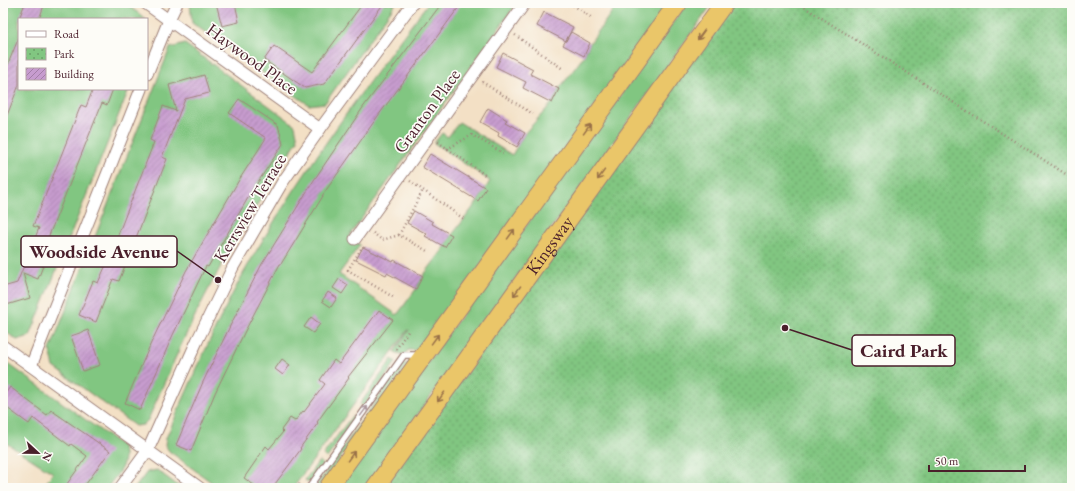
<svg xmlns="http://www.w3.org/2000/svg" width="1075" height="491" viewBox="0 0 1075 491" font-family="'EB Garamond',serif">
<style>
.green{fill:#81c681;stroke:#667256}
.park{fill:url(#park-dots);stroke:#667256}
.building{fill:url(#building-hatch)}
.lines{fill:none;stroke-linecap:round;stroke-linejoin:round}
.service-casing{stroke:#9e8078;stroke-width:8}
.minor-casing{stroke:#9e8078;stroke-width:13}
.trunk-casing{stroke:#9e8078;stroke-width:20}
.path{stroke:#9e8078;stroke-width:2.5;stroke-dasharray:1 3;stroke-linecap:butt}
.service{stroke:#fff;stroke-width:5.5}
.minor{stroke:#fff;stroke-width:11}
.trunk{stroke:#eac669;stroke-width:18}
.oneway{stroke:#9a724a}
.oneway2{stroke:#ae9aa0}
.labels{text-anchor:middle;stroke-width:3.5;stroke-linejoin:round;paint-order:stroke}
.street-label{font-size:18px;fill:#4a1f2b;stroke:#fdfcf7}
.leader{fill:none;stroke:#4a1f2b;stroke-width:1.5}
.callout-dot{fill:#4a1f2b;stroke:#fdfcf7;stroke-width:1.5}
.callout{fill:#fdfcf7;stroke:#4a1f2b;stroke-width:1.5}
.callout-label{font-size:19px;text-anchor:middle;font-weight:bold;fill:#4a1f2b}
</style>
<defs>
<pattern id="park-dots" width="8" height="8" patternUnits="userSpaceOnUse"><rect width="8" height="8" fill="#81c681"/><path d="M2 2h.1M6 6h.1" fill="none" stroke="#6ca06a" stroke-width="1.8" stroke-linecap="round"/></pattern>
<pattern id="building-hatch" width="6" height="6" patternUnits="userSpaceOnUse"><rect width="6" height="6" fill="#c79ccf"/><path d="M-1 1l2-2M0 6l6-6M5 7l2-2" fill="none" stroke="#a47fa8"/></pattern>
</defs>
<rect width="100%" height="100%" fill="#fdfcf7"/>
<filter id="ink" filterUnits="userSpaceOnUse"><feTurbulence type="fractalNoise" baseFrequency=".025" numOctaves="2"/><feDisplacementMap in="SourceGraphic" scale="8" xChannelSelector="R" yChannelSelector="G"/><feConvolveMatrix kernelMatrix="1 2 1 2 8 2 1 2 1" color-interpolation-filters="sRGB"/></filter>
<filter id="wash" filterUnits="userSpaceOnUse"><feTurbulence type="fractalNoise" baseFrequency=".012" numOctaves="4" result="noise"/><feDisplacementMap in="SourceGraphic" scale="16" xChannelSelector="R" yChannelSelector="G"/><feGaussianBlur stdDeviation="0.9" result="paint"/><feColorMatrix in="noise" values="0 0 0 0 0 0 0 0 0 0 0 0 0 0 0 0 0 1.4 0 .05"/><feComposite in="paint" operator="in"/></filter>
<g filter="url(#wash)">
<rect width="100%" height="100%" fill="#f3e0c5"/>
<g class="green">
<path d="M10,3H125L146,19H19V89H129L30,336L17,340L3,330V20Z"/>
<path d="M190,3H396L325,103L309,105L192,23Z"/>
<path d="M428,3H517L349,236L360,245L339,274L397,315L416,289L423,276L445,247L452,235L478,201L490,181L434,143L442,133L448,137L459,122L512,155L525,133L552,103L559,89L584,56L590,43L618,3H669L420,350H408L404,355L394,352L409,330H408L293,488H219L169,451L165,445L166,438C194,376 220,312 255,253C307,165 367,84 428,3Z"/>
<path d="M687,3H713L365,488H337Z"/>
<path d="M185,44L295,125L298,140C269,186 239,231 214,279C189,325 169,372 148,420L143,425L135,426L54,367L50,350L170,48Z"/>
<path d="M392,359L396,362L363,407L360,404Z"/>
<path d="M3,360L122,446C129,464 117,474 107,488H42L53,473L3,441Z"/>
<path d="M409,363L319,488H314L402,364Z"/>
<path d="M352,416L355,418L327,458L323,455Z"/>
<path d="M319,461L323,464L309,483L305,480Z"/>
<path d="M157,470L181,488H135L147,472Z"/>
</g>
<path class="park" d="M733,3H1072V488H383Z"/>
<g id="blocks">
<g class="building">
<path d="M25,3H45L39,19H19Z"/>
<path d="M216,3H235L239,22L222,26Z"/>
<path d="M363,3H384L324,84L305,88L264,60L274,46L312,72Z"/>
<path d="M442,3H462L378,116L322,196H323L281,264H280L245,331L215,393L191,451L176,445L203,382L232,322L262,264L314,180L364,106Z"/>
<path d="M544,12L573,27L566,41L537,26Z"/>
<path d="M571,32L590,43L584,56L563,45Z"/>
<path d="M19,37V85L4,123L3,76Z"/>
<path d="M503,53L533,69L530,74L559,89L552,103L523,88L526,82L496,67Z"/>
<path d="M204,75L209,93L185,99L162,157L167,159L119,281L113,279L96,322L79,315L93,281L98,283L109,258L154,142L150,140L163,106L176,111L169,85Z"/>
<path d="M93,89H113L107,105L102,103L46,243L51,245L38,279L23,273L30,298L3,306V287L17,283L39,228L33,226L40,209L81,105L86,107Z"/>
<path d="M239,99L278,125L283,144L252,191L208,267L206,266L172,337L140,410L125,403L151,343L186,271L239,180L266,138L229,113Z"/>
<path d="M488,108L507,120L505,122L525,133L517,147L498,136L499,133L480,122Z"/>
<path d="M430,154L486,188L478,201L422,167Z"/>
<path d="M414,211L433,222L432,224L452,235L445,247L425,236L427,234L407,223Z"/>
<path d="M363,247L393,262L394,260L423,276L416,289L387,273L386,275L356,260Z"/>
<path d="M339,279L348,285L342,294L333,288Z"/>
<path d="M328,292L337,298L331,307L322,301Z"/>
<path d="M379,310L393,320L348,377L349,378L317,422L318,423L300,448L301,449L272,488H258L244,478L266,446L269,449L283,432L281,430L290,418L295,421L303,411L304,412L325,384L320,380L334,360L339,364Z"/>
<path d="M311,317L320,324L313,333L304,327Z"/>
<path d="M88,330L100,365L83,371L71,336Z"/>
<path d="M282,359L290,365L283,375L275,369Z"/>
<path d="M10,387L47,415L51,410L110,451L83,488H64L87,456L71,444L70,446L33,418L29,424L3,405V397Z"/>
</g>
</g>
</g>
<g filter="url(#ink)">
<use href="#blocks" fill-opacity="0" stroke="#9e8078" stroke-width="1"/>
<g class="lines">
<defs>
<path id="service" d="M309,488L404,355H418"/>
<g id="minor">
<path d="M145,3L320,129"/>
<path d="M147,74L169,20L177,3"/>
<path d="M355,239L525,3"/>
<path d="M3,346L200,488"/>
<path d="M31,366L141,89"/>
<path d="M120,488L148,450L197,341L233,267L282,183L320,129L413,3"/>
</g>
<g id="trunk">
<path d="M328,488L678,3"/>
<path id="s1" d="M375,488L724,3"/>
</g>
</defs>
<use href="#service" class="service-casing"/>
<use href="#minor" class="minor-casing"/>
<use href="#trunk" class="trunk-casing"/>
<g class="path">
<path d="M570,3L592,18"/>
<path d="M798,3L1072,178"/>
<path d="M515,35L563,69"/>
<path d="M482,82L533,114"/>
<path d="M438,142L485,175"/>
<path d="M447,149L472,135L503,153"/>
<path d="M410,181L464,219"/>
<path d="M373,233L382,240L399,235L429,252"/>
<path d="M399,235L423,190"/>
<path d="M361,249L348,270L393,297"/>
<path d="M396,349L409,330"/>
<path d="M297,488L301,482"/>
</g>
<use href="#service" class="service"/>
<use href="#minor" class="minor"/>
<use href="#trunk" class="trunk"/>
</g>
<defs><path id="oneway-shaft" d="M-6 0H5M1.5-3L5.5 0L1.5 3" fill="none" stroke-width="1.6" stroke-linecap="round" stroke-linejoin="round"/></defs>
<g class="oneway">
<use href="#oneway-shaft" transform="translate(701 35) rotate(126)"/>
<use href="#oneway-shaft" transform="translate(587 129) rotate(-54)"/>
<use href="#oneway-shaft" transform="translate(601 175) rotate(126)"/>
<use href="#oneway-shaft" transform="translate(511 234) rotate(-54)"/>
<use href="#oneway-shaft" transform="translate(517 291) rotate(126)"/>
<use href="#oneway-shaft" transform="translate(435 339) rotate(-54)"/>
<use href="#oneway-shaft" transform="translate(441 397) rotate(126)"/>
<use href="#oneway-shaft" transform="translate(351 456) rotate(-54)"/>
</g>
<use class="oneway2" href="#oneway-shaft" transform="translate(364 411) rotate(-54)"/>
</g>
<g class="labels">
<g class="street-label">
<text transform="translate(252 59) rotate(36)" y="6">Haywood Place</text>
<text transform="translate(427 111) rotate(-54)" y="6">Granton Place</text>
<text transform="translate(250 208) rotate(-59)" y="6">Kerrsview Terrace</text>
<text dy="6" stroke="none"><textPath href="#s1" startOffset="299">Kingsway</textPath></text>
</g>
</g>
<path class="leader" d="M218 280L177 251M785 328L852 350"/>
<g class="callout-dot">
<circle cx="218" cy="280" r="4"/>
<circle cx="785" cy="328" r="4"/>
</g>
<g class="callout">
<rect x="21" y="236" width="156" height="31" rx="4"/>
<rect x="852" y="335" width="103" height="31" rx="4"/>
</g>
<g class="callout-label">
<text x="99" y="258">Woodside Avenue</text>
<text x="904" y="357">Caird Park</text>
</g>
<rect width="1075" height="491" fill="none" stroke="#fdfcf7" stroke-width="16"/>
<rect x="18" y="18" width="130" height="72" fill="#fdfcf7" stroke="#b5a4a5"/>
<rect x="26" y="31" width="20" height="6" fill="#ffffff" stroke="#b5a4a5"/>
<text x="54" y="38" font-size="12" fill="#4a1f2b">Road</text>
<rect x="26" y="48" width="20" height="12" fill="url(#park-dots)" stroke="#b5a4a5"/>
<text x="54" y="58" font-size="12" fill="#4a1f2b">Park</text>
<rect x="26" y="68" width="20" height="12" fill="url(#building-hatch)" stroke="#b5a4a5"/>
<text x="54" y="78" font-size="12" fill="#4a1f2b">Building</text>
<g transform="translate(38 453) rotate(112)" stroke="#fdfcf7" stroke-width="3" paint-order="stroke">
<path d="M0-3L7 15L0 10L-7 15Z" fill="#4a1f2b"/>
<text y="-6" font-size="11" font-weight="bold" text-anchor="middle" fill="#4a1f2b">N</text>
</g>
<path d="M929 465v6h96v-6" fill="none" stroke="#4a1f2b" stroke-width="2"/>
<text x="935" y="465" font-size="12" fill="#4a1f2b" stroke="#fdfcf7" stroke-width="3" paint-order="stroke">50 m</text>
</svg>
